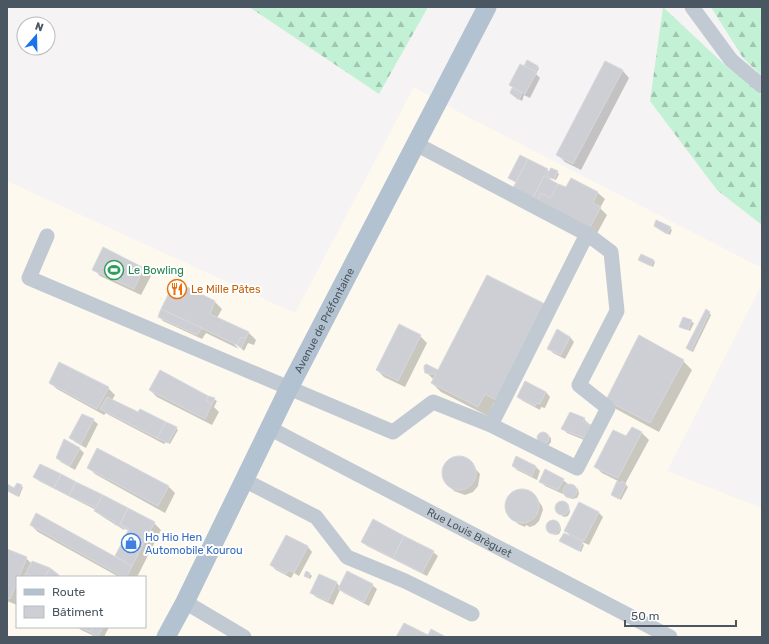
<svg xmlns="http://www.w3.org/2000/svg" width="769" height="644" viewBox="0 0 769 644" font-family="Rubik,sans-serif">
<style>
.commercial{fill:#fdf9ef;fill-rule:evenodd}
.forest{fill:url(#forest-firs)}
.shadow{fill:#0003}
.building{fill:#cdcfd5;stroke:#d7d9de}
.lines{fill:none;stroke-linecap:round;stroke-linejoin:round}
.minor{stroke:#c1cad2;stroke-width:15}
.major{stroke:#b3c2d1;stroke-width:19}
.labels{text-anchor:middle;stroke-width:4;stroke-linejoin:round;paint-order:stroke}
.leisure-label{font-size:11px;fill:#27864d;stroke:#fff;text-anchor:start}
.food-label{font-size:11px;fill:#c56008;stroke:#fff;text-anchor:start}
.street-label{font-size:11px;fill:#4a5661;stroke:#fff}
.shop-label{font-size:11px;fill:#366cbe;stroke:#fff;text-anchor:start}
</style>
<defs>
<pattern id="forest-firs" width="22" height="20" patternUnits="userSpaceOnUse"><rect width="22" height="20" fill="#c3f1d5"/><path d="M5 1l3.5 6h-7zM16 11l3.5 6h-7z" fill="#a0c6b0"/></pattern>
</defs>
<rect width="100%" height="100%" fill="#f5f3f3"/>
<path class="commercial" d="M414,87L470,118L762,268V284L667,471L762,508V637H7V181L295,313ZM17,577H145V627H17Z"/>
<g class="forest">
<path d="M249,7H428L379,94Z"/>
<path d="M663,7L726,66L762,95V225L717,190L650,101Z"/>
<path d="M711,7H762V76L743,58Z"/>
</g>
<g class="shadow">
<path d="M606,62L623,71L629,78L581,170L565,162L558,155Z"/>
<path d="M537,66L539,68L536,74L540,78L530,98L524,95L522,101L511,93L513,88L510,85L525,67Z"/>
<path d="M520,156L550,172H557L559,174L556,180L550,178L549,180L566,188L598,193L605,199L600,208L607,215L595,237L509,178Z"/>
<path d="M655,226L670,228L672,230L670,235Z"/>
<path d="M103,249L144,269L151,276L141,295L100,276L94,269Z"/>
<path d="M639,260H653L655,262L653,267Z"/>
<path d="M487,276L506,408L494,402L488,416L441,392L432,383L434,380L426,372L438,371Z"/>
<path d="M175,282L215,302L222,309L217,318L249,333L256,340L254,345L248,343L244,351L237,344H234L239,349L206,333L202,339L163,321L159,316Z"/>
<path d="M709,312L711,315L693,352L689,350Z"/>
<path d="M684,318L694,323L690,331L680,326Z"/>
<path d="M420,336L427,343L405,387L384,377L377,370Z"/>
<path d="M570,337L574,342L565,359L553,353L549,348Z"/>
<path d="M683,361L692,370L659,432L616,409L607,400Z"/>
<path d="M50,383L108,388L115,395L112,400L139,414L176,428L178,430L170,444L166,442L164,444L109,415L106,413L104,415L57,389Z"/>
<path d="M526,383L546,392L550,397L545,408L541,407L540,410L523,401L518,397Z"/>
<path d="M150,390L208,396L217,401L214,407L219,412L212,425L157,397Z"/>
<path d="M571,413L584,419L589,424V442L567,433L563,429Z"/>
<path d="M93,420L98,424L86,448L75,442L71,438Z"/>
<path d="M632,428L642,433L649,440L625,484L628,487L621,500L612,494L618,481L602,473L595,466L627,438Z"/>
<path d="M544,432L551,438V442L548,446L538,441V438L540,434Z"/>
<path d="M79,448L84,453L75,470L61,462L57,457Z"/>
<path d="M461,457L468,460L480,474L478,486L473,492L465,495L454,491L444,479V472L446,466L455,458L461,459Z"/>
<path d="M516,457L536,467L540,471L537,480L517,470L513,466Z"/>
<path d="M88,467L169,487L175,493L165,513L95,474Z"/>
<path d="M35,477L154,523L161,530L137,577H119L38,532L31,525L116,558L129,531L125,528L124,530L100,515L96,510L39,481Z"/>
<path d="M563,480L568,484L567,486L571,485L578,489L579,494L577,498L572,499L566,495L565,491L563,494L545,486L541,482Z"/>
<path d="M7,485L15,489L21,486L23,487L19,497L7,491Z"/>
<path d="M519,490L521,491L523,490L533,493L542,506L543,510L539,521L535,525L530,527L526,525L525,527L518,524L508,513L506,507L510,495Z"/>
<path d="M562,502L569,507L570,512L568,516L564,517L557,512L556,508L558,504Z"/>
<path d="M580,503L599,513L603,517L589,545L580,541L584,545L581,552L561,541L571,537L566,531Z"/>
<path d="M553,520L560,525L561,530L559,534L555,535L548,530L547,526L549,522Z"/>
<path d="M287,536L308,547L312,552L299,576L294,573L291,578L276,570L271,565Z"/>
<path d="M362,542L433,552L438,556L427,576L367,546Z"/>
<path d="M7,550L26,558L31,563L49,569L61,577H17V605L7,601Z"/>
<path d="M310,574L312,576L310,579L305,576Z"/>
<path d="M320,575L337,583L340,587L372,585L377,589L369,606L344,593L340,590L333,605L316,597L311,592Z"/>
<path d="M78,627H109L104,637H96L81,630Z"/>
</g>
<g class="building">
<path d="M527,60L538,66L535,72L524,66Z"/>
<path d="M605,61L623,70L573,164L556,155Z"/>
<path d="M520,64L537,72L525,94L509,85Z"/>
<path d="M512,88L522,93L519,100L510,93Z"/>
<path d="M520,155L528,159L516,182L508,178Z"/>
<path d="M528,159L548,169L532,200L512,190Z"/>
<path d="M551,168L558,171L554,179L546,176Z"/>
<path d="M544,176L558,184L550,198L541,193L536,203L532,200Z"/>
<path d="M571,178L598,192L593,203L601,207L588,231L536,203L541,193L550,198L558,184L566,187Z"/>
<path d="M656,220L671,227L667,234L654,226Z"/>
<path d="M103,247L144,268L134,289L92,270Z"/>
<path d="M641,254L654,260L651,266L638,260Z"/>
<path d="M487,275L545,304L496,400L485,394L478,407L431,383L436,374H429L425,373L424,369V366L426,364L438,370Z"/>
<path d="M175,281L215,301L210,314L249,332L246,338L241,337L237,345L161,309Z"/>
<path d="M161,309L202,328L197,335L158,317Z"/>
<path d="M706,309L710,312L691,351L686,348Z"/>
<path d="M683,317L692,320L688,330L679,327Z"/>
<path d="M399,324L421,335L398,381L376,370Z"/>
<path d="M557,329L570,337L561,355L547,349Z"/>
<path d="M639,335L684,360L650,423L606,400Z"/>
<path d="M241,337L246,338L241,348L237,345Z"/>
<path d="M59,362L109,387L97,409L49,383Z"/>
<path d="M160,370L208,396L206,400L212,404L205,419L149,390Z"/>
<path d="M525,381L546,392L540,404L537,403L535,406L517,397Z"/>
<path d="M208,396L215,398L212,404L206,400Z"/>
<path d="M107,397L138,412L140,409L166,422L157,438L100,409Z"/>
<path d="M570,412L585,418L583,421L591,425L584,438L561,429Z"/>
<path d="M82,414L94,419L81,444L69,438Z"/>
<path d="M166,422L177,427L168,443L157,438Z"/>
<path d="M632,427L642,432L618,478L594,467L613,430L626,436Z"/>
<circle cx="543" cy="438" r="6"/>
<path d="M64,439L80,448L70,466L56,458Z"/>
<path d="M97,448L169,486L158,506L87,468Z"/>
<path d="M516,456L536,466L532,476L512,466Z"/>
<circle cx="459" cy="473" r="17"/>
<path d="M40,464L61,474L54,488L33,477Z"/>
<path d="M545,469L564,479L558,490L539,482Z"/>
<path d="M61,474L76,482L69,496L54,488Z"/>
<path d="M617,481L621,484L622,481L626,484L619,499L611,495Z"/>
<path d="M76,482L103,495L96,508L69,496Z"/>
<path d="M17,483L22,485L17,496L7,490V484L14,488Z"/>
<circle cx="570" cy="491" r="7"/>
<circle cx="522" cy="506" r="17"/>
<path d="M103,495L128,508L120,524L129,529L128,530L114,524L115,522L94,511Z"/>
<circle cx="562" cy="508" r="7"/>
<path d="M579,502L599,512L584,541L564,531Z"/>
<path d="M128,508L155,522L132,566L115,556L129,529L120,524Z"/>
<path d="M36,513L132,566L127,577H123L30,525Z"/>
<path d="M373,519L404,536L393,558L361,542Z"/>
<circle cx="553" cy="527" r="7"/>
<path d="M564,533L583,542L579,551L559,541Z"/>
<path d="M286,535L308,546L294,573L289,570L286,574L270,565Z"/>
<path d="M404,536L434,551L422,573L393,558Z"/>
<path d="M7,549L27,557L19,577H17V581L10,599L7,598Z"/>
<path d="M32,561L50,568L45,577H33L26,573Z"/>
<path d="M50,568L59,575L58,577H45Z"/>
<path d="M306,571L310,573L308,578L304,576Z"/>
<path d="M347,571L373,584L364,602L338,589Z"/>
<path d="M26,573L33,577H23Z"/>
<path d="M319,574L337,582L328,601L310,593Z"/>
<path d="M404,623L428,635L431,629L446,637H396Z"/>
<path d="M78,627H93L90,632Z"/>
<path d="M93,627H103L98,637L90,632Z"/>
</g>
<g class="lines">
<g class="minor">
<path d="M692,7L731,60L762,86"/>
<path d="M416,144L587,234"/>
<path d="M47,236L29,278L393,432L433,402L491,425L577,468L608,408L579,385L617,311L611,252L587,234L491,425"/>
<path id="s1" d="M269,428L670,637"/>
<path d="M244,480L316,517L347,557L405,581L472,614"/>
<path d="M185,602L244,637"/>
</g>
<path class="major" id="s2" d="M166,637L185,602L289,388L487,7"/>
</g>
<defs>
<symbol id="stadium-ring" viewBox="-11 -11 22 22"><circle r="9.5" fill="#fff" stroke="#2e9e5b" stroke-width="1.5"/><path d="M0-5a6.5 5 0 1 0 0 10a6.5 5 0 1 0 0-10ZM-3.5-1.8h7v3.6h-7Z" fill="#2e9e5b"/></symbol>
<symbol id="restaurant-ring" viewBox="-11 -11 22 22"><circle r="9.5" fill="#fff" stroke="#e8710a" stroke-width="1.5"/><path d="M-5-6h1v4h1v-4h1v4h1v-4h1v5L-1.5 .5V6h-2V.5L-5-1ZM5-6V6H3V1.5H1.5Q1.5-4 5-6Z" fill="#e8710a"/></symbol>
<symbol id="shop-ring" viewBox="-11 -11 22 22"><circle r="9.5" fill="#fff" stroke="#3f7fe0" stroke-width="1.5"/><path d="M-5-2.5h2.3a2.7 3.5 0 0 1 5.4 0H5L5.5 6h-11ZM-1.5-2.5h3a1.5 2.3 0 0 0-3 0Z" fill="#3f7fe0"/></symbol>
</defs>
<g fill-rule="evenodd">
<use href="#stadium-ring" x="103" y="259" width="22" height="22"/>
<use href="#restaurant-ring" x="166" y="278" width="22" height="22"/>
<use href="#shop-ring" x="120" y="532" width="22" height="22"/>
</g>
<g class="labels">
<g class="leisure-label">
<text x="128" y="274">Le Bowling</text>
</g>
<g class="food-label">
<text x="191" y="293">Le Mille Pâtes</text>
</g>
<g class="street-label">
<text dy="4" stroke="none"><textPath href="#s2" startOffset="354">Avenue de Préfontaine</textPath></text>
<text dy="4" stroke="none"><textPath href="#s1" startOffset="226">Rue Louis Brèguet</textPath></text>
</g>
<g class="shop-label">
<text x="145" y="541">Ho Hio Hen<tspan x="145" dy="13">Automobile Kourou</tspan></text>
</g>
</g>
<rect width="769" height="644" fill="none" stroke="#4a5661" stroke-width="16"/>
<rect x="16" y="576" width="130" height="52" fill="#ffffff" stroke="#b7bbc0"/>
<rect x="24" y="589" width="20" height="6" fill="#b3c2d1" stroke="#b7bbc0"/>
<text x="52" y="596" font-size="12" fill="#4a5661">Route</text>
<rect x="24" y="606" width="20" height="12" fill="#cdcfd5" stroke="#b7bbc0"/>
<text x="52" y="616" font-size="12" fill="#4a5661">Bâtiment</text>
<g transform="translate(36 36) rotate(20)"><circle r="19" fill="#ffffff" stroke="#b7bbc0"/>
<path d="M0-3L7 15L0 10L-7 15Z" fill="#1a73e8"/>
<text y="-6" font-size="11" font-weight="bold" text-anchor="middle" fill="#4a5661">N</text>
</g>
<path d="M625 620v6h111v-6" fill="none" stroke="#4a5661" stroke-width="2"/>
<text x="631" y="620" font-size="12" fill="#4a5661" stroke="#ffffff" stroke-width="3" paint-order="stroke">50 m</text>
</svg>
